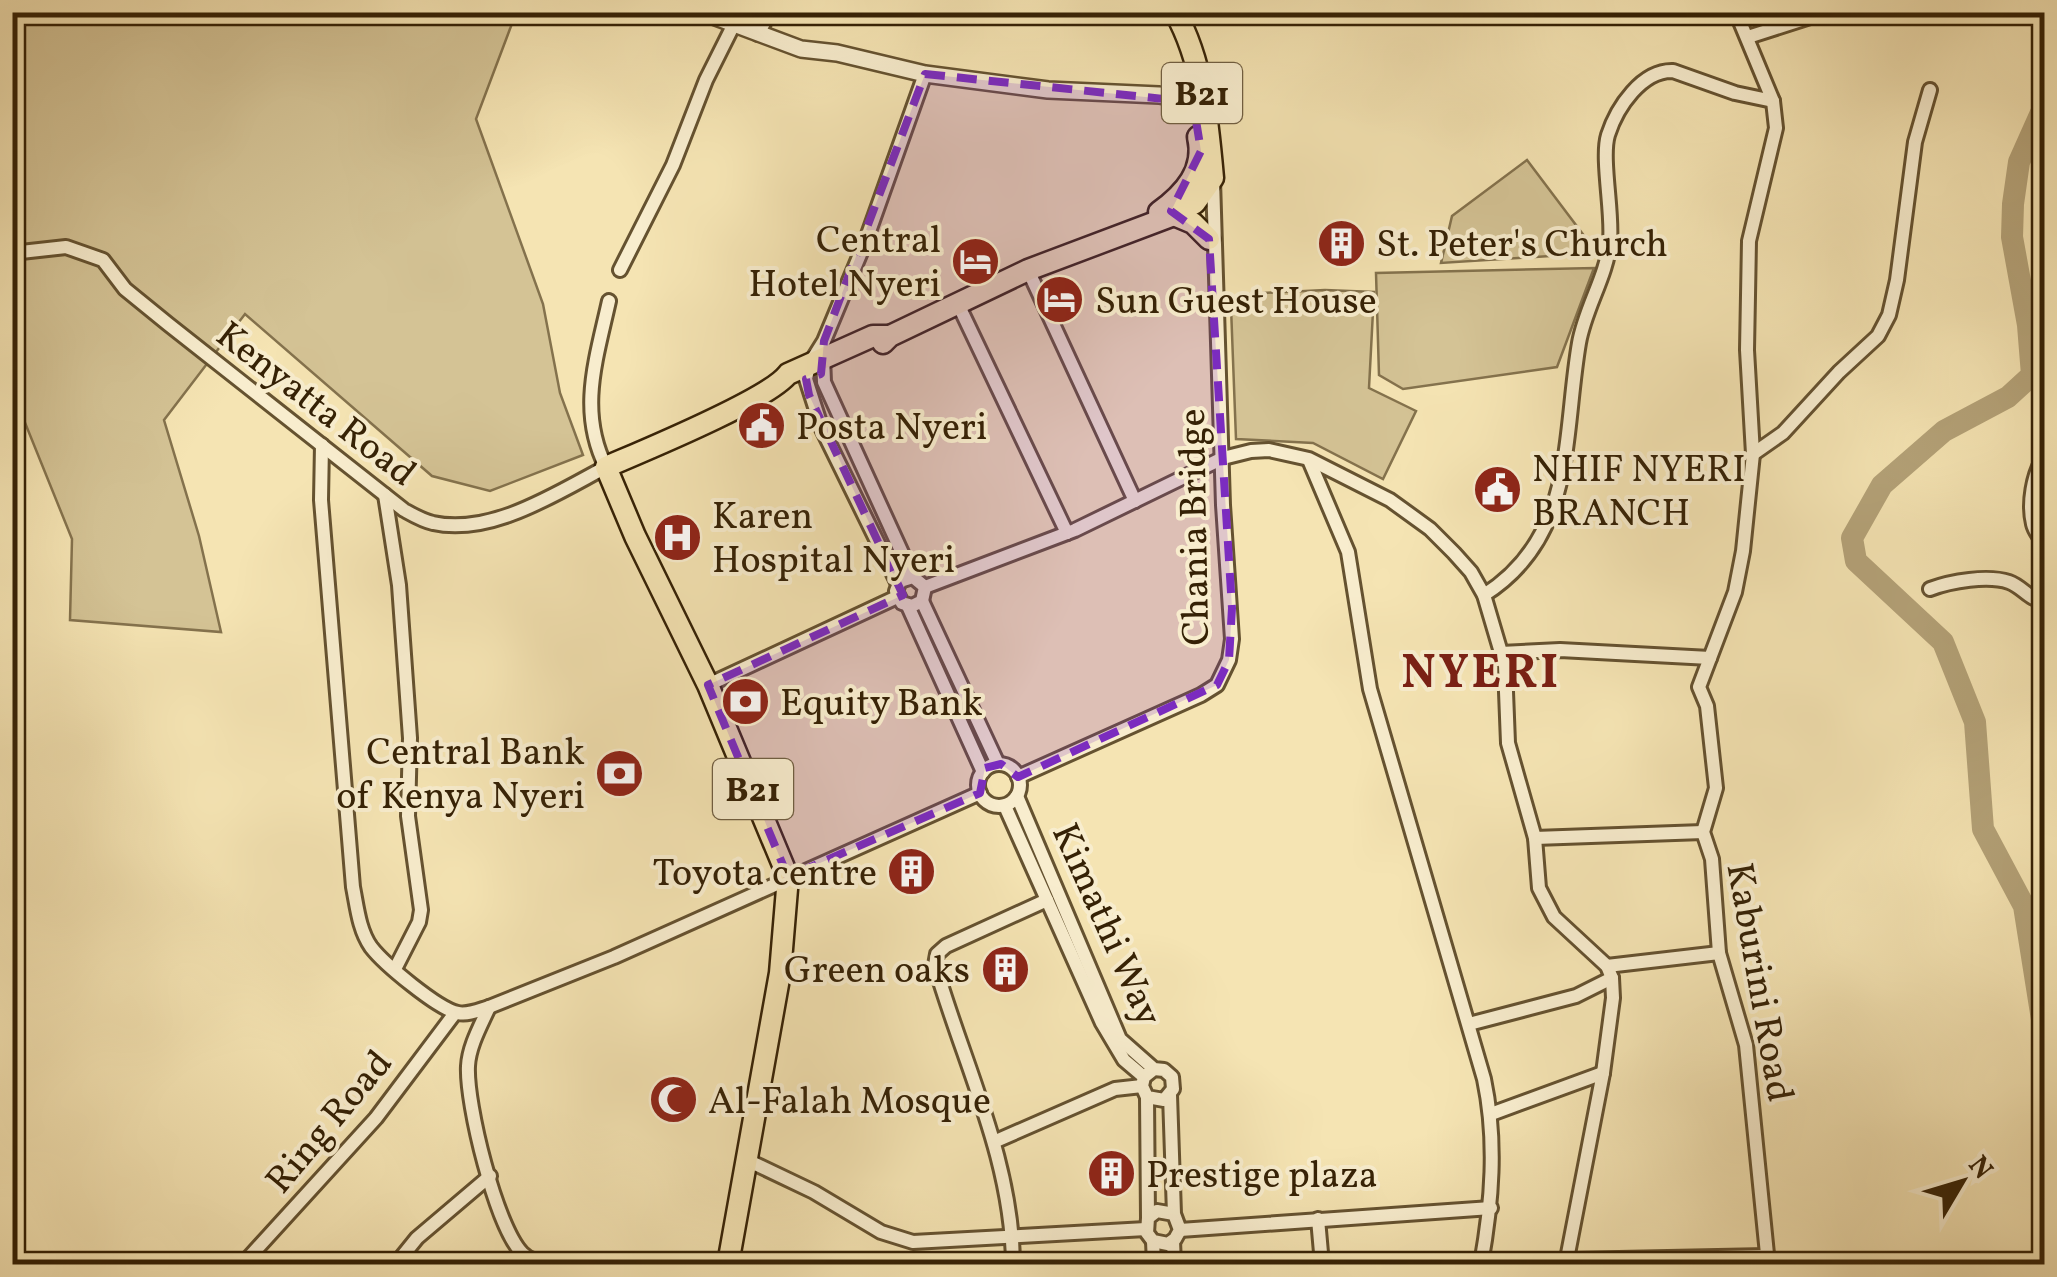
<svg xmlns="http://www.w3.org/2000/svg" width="2057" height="1277" viewBox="0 0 2057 1277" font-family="Vollkorn,serif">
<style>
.green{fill:#d4c395;stroke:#84724d;stroke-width:2.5}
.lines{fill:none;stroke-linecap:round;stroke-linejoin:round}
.river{stroke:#b4a278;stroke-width:22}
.minor-casing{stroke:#655230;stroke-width:18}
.tertiary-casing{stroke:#655230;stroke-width:20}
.trunk-casing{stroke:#352105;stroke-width:25}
.minor{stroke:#f8edce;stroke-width:12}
.tertiary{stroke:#f8edce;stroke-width:15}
.trunk{stroke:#f5e4b3;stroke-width:20}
.marked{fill:#7b2cbf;fill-opacity:0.2;stroke:#7b2cbf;stroke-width:8;stroke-dasharray:20 12;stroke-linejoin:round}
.labels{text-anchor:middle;stroke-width:8;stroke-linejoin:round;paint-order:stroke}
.shield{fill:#f8edce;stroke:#705e41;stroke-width:2.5}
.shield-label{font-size:35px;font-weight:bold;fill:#352105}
.poi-label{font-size:38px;fill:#352105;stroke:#f8edce;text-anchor:start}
.street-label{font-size:38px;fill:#352105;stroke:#f8edce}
.district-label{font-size:48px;font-weight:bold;letter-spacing:2.5px;fill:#7a1f14;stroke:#f8edce}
</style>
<rect width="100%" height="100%" fill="#f5e4b3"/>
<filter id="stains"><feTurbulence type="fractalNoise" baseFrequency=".002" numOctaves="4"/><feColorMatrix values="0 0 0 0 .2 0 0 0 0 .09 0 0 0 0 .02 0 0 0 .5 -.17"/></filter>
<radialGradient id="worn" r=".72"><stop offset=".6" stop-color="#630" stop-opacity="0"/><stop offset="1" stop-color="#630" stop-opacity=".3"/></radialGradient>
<g class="green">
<path d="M12,13H516L476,119L543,304L560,393L583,455L490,491L432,476L245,314L164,420L199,536L221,632L70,620L72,539L13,393Z"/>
<path d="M1527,160L1597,253L1441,263L1452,216Z"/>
<path d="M1594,268L1557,367L1403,389L1379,375L1376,273Z"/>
<path d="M1325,290L1374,292L1369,388L1416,411L1383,479L1313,443L1236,439L1231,307L1244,294Z"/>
</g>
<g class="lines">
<path class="river" d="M2044,106L2019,162L2013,204L2012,237L2028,325L2032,375L2008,397L1944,431L1882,485L1852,538L1856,561L1943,642L1975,722L1983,829L2024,906L2044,1032"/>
<defs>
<g id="minor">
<path d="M1736,12L1773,101L1776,128L1749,241L1747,350L1753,454L1743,551L1735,592L1699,687L1707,706L1716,788L1703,832L1712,859L1719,953L1746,1045L1768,1264"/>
<path d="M758,34L770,12"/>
<path d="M1748,37L1826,12"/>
<path d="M12,253L66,247L103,260L125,289L168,324L404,510C413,515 423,521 433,523C491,536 557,493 606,467C578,411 596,360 609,301"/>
<path d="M620,270L673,165L706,80L733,26"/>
<path d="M1028,270L1135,501"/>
<path d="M958,304L1067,533"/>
<path d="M823,356L824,382L913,577L925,587L922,601L912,606L902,603L896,591L900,581L913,577"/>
<path d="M322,445L321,500L353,887C357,907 359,930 371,947C384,964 438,1009 458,1013C469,1015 479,1010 489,1007L614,957L980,793"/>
<path d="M1753,454L1783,433L1839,372L1878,336L1889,315L1897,280L1915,142L1930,90"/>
<path d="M2044,457C2033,475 2028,503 2033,524C2035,533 2042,538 2044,547"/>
<path d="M1309,460L1348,552L1370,689L1484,1079C1497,1141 1492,1203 1481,1264"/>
<path d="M385,495L399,585L410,738L408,816L421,910L419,922L395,969"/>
<path d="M898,584L822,429L806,379L809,365L824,341L866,240L925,74"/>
<path d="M925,587L1075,530L1223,458L1251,451L1269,450L1309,459L1390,500L1430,529L1454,553L1471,572L1484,595L1505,666L1508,743L1535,838L1539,888L1554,917L1607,966L1612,978L1613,998L1603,1073L1566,1264"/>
<path d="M1930,589C1951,581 1988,575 2009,582C2023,587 2029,600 2044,601"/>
<path d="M1484,595C1576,537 1563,436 1579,343C1585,308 1607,276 1610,241C1613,213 1601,158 1608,135C1617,107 1642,70 1673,71L1735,93L1773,101"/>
<path d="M922,601L998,764"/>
<path d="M908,606L983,772"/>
<path d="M1501,653L1560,650L1710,658"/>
<path d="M708,685L897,597"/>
<circle cx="999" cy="785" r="21"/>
<path d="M1018,777L1201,695L1217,685L1229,660L1232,639L1223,505L1213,180"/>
<path d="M1017,796L1120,1039L1154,1069L1164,1070L1172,1077L1173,1089L1164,1100L1147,1097L1142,1086L1144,1077L1154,1069"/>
<path d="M1005,806L1102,1023L1124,1060L1144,1077"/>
<path d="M1535,838L1703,832"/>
<path d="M1607,966L1719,953"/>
<path d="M489,1007C481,1025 469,1046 468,1066C466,1104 496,1226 522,1253C530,1261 538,1262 550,1264"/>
<path d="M1469,1024L1576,996L1612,978"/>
<path d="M1170,1095L1174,1214L1180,1230L1175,1239L1168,1244L1153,1241L1147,1233L1148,1218L1157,1211L1174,1214"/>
<path d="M1147,1097L1148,1218"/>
<path d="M1491,1114L1603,1073"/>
<path d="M996,1141L1115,1089L1142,1086"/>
<path d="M749,1161L814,1192L881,1232L913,1242L1146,1229"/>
<path d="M1318,1219L1322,1264"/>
<path d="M1180,1230L1491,1208"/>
<path d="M1153,1241L1154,1264"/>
<path d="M1173,1241L1174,1264"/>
<path d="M1569,1260L1767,1256"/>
<path d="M243,1264L376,1118L455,1013"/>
<path d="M396,1264L417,1238L490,1176"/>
<path d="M1013,1264C1012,1159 964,1065 935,965L937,954L946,946L1047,900"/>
</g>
<path id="tertiary" d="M702,12L801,49L837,53L925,74L1048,90L1159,95L1203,103"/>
<g id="trunk">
<path d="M1159,212C1184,194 1206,170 1198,137"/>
<path d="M1174,215L1193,223L1209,239"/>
<path d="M883,343L890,336L1028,270L1174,215L1195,203L1213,178C1208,122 1203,62 1175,12"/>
<path d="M728,1264L780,973L788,877L708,685L635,536L606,467C643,451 768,400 788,374L873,336H890"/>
</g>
</defs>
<use href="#minor" class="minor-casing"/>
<use href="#tertiary" class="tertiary-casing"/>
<use href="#trunk" class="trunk-casing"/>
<use href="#minor" class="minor"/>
<use href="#tertiary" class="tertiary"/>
<use href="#trunk" class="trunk"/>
</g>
<path class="marked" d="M925,74L1193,102L1201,151L1171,211L1209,239L1232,608L1229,660L1217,685L1018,777L1001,764L985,768L980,793L788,877L708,685L903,595L809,395L806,379L821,374L824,341Z"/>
<defs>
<symbol id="building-disc" viewBox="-11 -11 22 22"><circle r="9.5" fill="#8f2418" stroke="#f8edce"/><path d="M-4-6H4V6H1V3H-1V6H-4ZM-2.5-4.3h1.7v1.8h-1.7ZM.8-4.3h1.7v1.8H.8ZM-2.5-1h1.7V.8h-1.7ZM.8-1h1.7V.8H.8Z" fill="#fff"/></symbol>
<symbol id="hotel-disc" viewBox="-11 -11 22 22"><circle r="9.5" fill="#8f2418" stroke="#f8edce"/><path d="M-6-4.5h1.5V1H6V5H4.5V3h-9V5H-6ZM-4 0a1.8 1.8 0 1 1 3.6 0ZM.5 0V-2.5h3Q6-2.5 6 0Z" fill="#fff"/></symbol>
<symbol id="civic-disc" viewBox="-11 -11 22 22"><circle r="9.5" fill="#8f2418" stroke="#f8edce"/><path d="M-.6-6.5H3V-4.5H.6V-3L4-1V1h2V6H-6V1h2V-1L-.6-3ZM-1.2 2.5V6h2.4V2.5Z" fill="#fff"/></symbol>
<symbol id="hospital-disc" viewBox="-11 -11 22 22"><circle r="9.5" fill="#8f2418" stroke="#f8edce"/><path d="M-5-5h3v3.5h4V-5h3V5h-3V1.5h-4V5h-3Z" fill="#fff"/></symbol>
<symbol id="bank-disc" viewBox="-11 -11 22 22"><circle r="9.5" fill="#8f2418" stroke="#f8edce"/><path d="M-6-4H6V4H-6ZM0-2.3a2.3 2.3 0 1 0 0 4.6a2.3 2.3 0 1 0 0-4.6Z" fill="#fff"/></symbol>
<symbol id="mosque-disc" viewBox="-11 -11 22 22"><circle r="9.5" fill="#8f2418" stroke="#f8edce"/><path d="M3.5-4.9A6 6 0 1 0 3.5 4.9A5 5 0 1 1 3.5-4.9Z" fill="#fff"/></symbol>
</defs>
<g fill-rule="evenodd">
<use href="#building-disc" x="1314" y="216" width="55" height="55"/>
<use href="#hotel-disc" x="948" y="234" width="55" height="55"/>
<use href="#hotel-disc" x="1032" y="272" width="55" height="55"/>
<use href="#civic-disc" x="734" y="398" width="55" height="55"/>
<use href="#civic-disc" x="1470" y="462" width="55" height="55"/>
<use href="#hospital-disc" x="650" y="510" width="55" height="55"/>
<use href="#bank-disc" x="718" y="674" width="55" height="55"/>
<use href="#bank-disc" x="592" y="746" width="55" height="55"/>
<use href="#building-disc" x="884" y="844" width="55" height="55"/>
<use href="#building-disc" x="978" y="942" width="55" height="55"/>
<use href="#mosque-disc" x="646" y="1072" width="55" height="55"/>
<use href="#building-disc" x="1084" y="1146" width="55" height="55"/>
</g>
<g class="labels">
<g class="shield">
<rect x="1162" y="63" width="80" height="60" rx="8"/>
<rect x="713" y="759" width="80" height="60" rx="8"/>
</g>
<g class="shield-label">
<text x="1202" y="105">B21</text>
<text x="753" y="801">B21</text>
</g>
<g class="poi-label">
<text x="941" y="252" text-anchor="end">Central<tspan x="941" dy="44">Hotel Nyeri</tspan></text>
<text x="1376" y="256">St. Peter's Church</text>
<text x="1095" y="313">Sun Guest House</text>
<text x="796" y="439">Posta Nyeri</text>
<text x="1532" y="481">NHIF NYERI<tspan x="1532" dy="44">BRANCH</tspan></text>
<text x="712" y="528">Karen<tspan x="712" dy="44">Hospital Nyeri</tspan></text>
<text x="780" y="715">Equity Bank</text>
<text x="585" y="764" text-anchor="end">Central Bank<tspan x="585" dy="44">of Kenya Nyeri</tspan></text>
<text x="877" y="885" text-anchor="end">Toyota centre</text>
<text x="970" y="982" text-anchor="end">Green oaks</text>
<text x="708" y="1113">Al-Falah Mosque</text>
<text x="1146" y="1187">Prestige plaza</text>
</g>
<g class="street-label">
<text transform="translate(317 403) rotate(38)" y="13">Kenyatta Road</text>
<text transform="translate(1193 527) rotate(-91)" y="13">Chania Bridge</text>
<text transform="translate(1108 924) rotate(66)" y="13">Kimathi Way</text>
<text transform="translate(1761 982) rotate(80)" y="13">Kaburini Road</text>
<text transform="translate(328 1121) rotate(-50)" y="13">Ring Road</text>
</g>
<g class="district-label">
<text x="1481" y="687">NYERI</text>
</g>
</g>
<rect width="2057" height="1277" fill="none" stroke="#f5e4b3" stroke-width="50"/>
<rect x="15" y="15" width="2027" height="1247" fill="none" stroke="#352105" stroke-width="5"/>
<rect x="25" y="25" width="2007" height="1227" fill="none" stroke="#352105" stroke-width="2.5"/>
<g transform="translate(1962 1182) rotate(52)" stroke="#f8edce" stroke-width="8" paint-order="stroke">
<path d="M0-8L18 38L0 25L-18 38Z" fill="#352105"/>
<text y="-15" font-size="28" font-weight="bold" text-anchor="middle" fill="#352105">N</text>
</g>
<rect width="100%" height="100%" filter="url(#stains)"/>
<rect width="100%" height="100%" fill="url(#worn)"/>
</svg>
